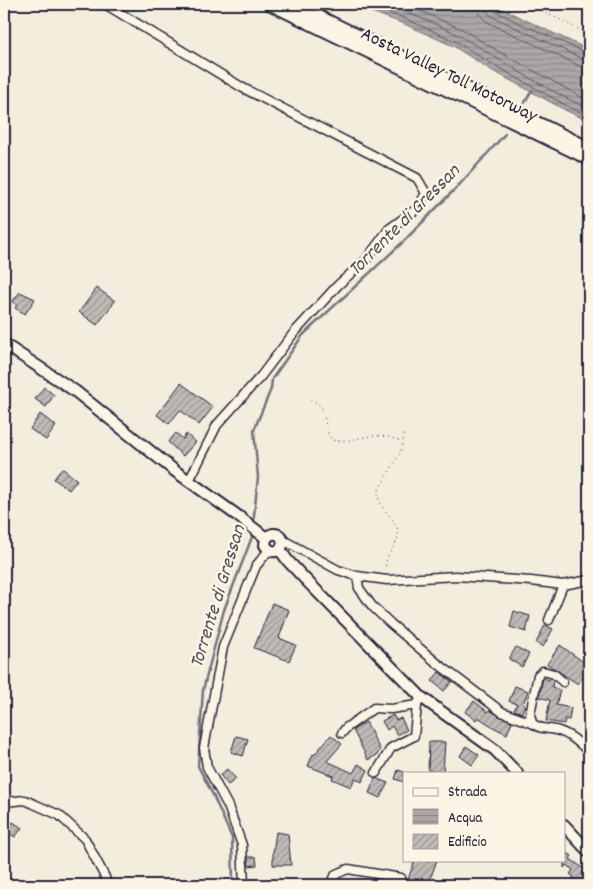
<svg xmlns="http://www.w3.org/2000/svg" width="593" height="889" viewBox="0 0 593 889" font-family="Dekko,sans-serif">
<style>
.water{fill:url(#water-rules);stroke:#75727b}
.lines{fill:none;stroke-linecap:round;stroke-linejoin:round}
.shore{stroke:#595766;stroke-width:1}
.stream{stroke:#75727b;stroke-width:2.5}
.building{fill:url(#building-hatch);stroke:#22223b}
.minor-casing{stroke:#22223b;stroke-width:11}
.major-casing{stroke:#22223b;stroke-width:14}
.highway-casing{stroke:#22223b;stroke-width:15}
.path{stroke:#22223b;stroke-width:1;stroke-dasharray:1 4;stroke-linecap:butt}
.minor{stroke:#fcf5e5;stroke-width:8}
.major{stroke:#fcf5e5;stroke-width:10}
.highway{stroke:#fcf5e5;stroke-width:11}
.labels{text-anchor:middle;stroke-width:5;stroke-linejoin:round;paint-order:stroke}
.street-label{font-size:19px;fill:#22223b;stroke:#fcf5e5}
.water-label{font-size:20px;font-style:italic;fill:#525160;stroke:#fcf5e5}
</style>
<defs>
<pattern id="water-rules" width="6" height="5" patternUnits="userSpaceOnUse" patternTransform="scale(1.25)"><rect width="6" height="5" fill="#aca7a6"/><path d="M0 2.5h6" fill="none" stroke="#8c8888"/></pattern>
<pattern id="building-hatch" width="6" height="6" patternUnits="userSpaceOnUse" patternTransform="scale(1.25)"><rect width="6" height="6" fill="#bfbab6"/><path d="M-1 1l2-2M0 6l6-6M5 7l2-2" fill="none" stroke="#9b9795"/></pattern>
</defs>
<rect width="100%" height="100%" fill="#f3edde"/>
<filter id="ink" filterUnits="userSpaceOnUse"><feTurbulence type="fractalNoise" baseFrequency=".02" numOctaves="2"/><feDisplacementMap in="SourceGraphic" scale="10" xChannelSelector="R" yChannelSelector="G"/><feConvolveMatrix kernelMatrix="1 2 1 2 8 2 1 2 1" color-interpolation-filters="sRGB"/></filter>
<g filter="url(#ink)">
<path class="water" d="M350,4H492L589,50V121L567,111L491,70L453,46L404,24Z"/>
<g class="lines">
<g class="shore">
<path d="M365,4L406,19L455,41L494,65L569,107L589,116"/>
<path d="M382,4C408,13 436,23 460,36C503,61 544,89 589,109"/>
<path d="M404,4L462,29L501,53L589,101"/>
<path d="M477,4L479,14L487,22L580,66L589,68"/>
<path d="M484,4L486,10L491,16L583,59L589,60"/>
<path d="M491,4L493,10L519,23L589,54"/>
</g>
<g class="stream">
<path d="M524,104L532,90"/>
<path d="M253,525L258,477L254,430L271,389L272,379L303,335L403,242L460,184L505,134"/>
<path d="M233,885L232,838L213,795L198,766L203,690L224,610L252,537V530"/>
</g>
</g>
<g class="building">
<path d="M97,288L115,301L97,325L79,312Z"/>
<path d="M20,292L35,299L25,314L15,308L17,305L12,302Z"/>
<path d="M181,383L213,407L199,425L180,410L169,424L157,415Z"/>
<path d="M44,387L54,395L46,407L35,399Z"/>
<path d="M40,414L56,426L46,440L30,429Z"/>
<path d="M176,433L183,439L186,434L196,442L183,456L168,442Z"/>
<path d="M62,468L77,480L69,490L54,479Z"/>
<path d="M272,603L289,610L279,638L296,645L289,661L254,648Z"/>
<path d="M514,611L530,616L526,632L510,627Z"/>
<path d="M545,625L553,629L543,647L536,643Z"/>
<path d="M560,645L589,666V669L578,684L547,664Z"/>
<path d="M516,647L529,654L522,667L509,659Z"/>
<path d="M439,672L452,682L444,691L432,681Z"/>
<path d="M543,678L553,681L552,687L560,690L556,705L571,708L569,720L565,719L564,724L546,721L550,700L539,697Z"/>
<path d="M515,686L528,691L523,704L525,705L522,713L514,710L517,704L509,701Z"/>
<path d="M474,701L488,712L489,710L512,722L507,734L493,727L478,717L476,720L465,712Z"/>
<path d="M393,715L396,720L401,718L407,730L397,735L392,726L387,730L382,721Z"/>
<path d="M366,722L380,750L377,755L368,760L353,730Z"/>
<path d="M331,735L342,744L327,761L353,773L358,764L368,770L362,782L355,778L351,787L332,779L333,776L308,766L313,754L314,755Z"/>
<path d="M236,736L248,739L243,756L231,752Z"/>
<path d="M429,742H445L443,772L428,771Z"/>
<path d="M466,746L479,755L472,765L460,756Z"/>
<path d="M227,769L236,779L228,785L220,775Z"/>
<path d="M398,770L404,772V782L395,779Z"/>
<path d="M375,778L388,783L380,798L369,793Z"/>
<path d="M13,822L22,828L15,837L7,832Z"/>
<path d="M276,832L288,834L291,865H273V852Z"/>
<path d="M564,851L572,856L570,859L589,872V879L585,885H569L574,877L570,874L573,870L566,865L564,868Z"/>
<path d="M248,857H256L257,865L249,866Z"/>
<path d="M415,860H437L428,885H406Z"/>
</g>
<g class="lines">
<defs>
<g id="minor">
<path d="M105,4L243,88L417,178L426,193L418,208L389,229L366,260L338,285L293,334L261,376L217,425L189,481"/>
<path d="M283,540L338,570L357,576L387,580L456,576L531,581L563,585L589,580"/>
<path d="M357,576L359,588L372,606L391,624L437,663L502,712L532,723"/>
<path d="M549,620L563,585"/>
<path d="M563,682L554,674L543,671L538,675L530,714L532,723C542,731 548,727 559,731C569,734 581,744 589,752"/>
<path d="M342,733L346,728L374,708L391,709L417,705L421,697"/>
<path d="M583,746L589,733"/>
<path d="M376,773L391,748L414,736L417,705"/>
<path d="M4,802L25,800L59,815L85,839L105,877L106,885"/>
<path d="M244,885L242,845L228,806L207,767L204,748L223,647L256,566L269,550"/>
<path d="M331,885L336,874L348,869L401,878"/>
</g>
<g id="major">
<path d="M4,344L75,391L175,471L238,516L266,538"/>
<path d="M266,538C276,528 288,538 280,550"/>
<path d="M266,538L265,545C269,551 273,553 280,550"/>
<path d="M280,550L288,561L304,578L421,697L495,750L517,773"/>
<path d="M564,825L589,852"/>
</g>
<g id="highway">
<path d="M270,4L589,159"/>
<path d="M293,4L589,148"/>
</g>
</defs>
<use href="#minor" class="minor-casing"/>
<use href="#major" class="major-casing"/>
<use href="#highway" class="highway-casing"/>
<g class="path">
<path d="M528,4L589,34"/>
<path d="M310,400C331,405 320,425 332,440C346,443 359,437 373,436C383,435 393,438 402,442"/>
<path d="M385,571C386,566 386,561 388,556C392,548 399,542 398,531C395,517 378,508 378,494C378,487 396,462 400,453C402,447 403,440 404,434"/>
</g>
<use href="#minor" class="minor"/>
<use href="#major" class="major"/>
<use href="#highway" class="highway"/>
</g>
</g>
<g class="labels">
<g class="street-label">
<text transform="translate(450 73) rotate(26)" y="7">Aosta Valley Toll Motorway</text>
</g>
<g class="water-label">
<text transform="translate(403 219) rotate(-45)" y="7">Torrente di Gressan</text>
<text transform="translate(216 596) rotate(-73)" y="7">Torrente di Gressan</text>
</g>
</g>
<rect width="593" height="889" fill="none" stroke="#fcf5e5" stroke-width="20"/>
<rect x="10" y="10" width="573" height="869" fill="none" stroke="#22223b" stroke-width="2" filter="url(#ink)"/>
<rect x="403" y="772" width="162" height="90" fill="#fcf5e5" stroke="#a5a1a1"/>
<rect x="413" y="788" width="25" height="8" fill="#fcf5e5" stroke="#a5a1a1"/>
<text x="448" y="796" font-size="15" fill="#22223b">Strada</text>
<rect x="413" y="809" width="25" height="15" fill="url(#water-rules)" stroke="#a5a1a1"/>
<text x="448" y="822" font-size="15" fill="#22223b">Acqua</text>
<rect x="413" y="834" width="25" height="15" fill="url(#building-hatch)" stroke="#a5a1a1"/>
<text x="448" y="846" font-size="15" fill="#22223b">Edificio</text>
</svg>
